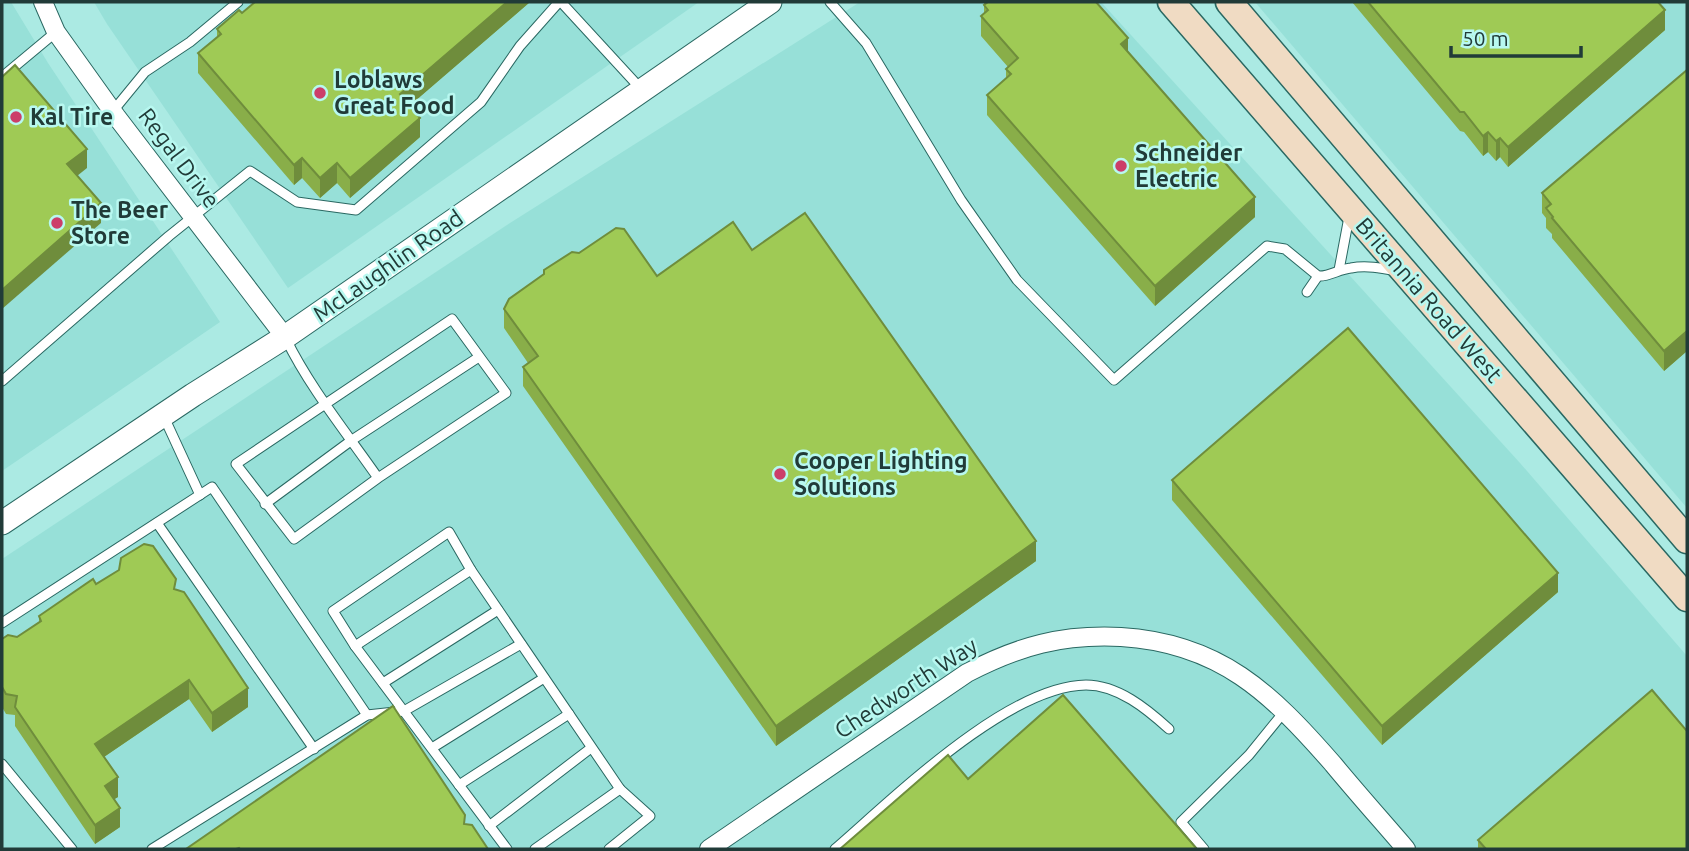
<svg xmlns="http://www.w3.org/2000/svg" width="1689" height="851" viewBox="0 0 1689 851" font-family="Ubuntu,sans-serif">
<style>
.built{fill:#97e0d8}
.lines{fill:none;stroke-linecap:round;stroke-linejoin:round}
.service-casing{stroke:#2a6862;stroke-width:11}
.minor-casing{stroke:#2a6862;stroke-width:20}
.tertiary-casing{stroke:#2a6862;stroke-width:25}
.secondary-casing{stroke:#2a6862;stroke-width:29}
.service{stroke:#fff;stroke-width:9}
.minor{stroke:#fff;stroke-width:18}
.tertiary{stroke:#fff;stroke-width:23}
.secondary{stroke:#f0dbc3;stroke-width:26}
.wall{fill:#89ae49}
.shaded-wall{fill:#6f8d3c}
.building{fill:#9fca55;stroke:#6f8d3c;stroke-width:2}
.poi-dot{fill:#cc3e69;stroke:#b8f8f0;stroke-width:2.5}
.labels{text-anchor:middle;stroke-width:5;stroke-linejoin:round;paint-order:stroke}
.poi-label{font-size:23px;font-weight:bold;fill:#213b38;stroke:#b8f8f0;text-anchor:start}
.street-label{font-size:23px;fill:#213b38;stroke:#b8f8f0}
</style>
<rect width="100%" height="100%" fill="#abeae3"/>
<g class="built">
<path d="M2,2H11L48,63L220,322L2,471Z"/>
<path d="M94,2H699L288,288L107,24Z"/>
<path d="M860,2H1101L1520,463L1687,656V849H2V559L510,223Z"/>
<path d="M1255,2H1687V508Z"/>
</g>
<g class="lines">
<defs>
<g id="service">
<path d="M561,2L641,89"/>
<path d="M830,2L866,43L961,200L1017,280L1114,380L1267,246L1285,249L1318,276C1329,277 1339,269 1351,268C1366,265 1381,268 1396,271"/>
<path d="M2,77L56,32"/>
<path d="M113,111L145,72L190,42L238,2"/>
<path d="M1339,270L1349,217"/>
<path d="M1307,292L1318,276"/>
<path d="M286,339C310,388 346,432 378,478L506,393L452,319L236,464L294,539L378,478"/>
<path d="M2,381L169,236L250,171L297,202L356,210L481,102L520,46L559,2"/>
<path d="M164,417L200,495"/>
<path d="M265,504L352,440L479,357"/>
<path d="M157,523L314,749"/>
<path d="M2,623L212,487L367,715"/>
<path d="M355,646L471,570"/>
<path d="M383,683L498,610"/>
<path d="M432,748L544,678"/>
<path d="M2,764L72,849"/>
<path d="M459,785L569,714"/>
<path d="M489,826L591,748"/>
<path d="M152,849L367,715L404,711L521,644"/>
<path d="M507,849L355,646L333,611L449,532L471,570L620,789L650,816L609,849"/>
<path d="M535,849L620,789"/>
<path d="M835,849C893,799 1007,686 1086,685C1118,685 1147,709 1169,729"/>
<path d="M1204,849L1181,822L1249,755L1284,712"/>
</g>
<g id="minor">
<path d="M43,2L56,32L116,116L285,337"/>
<path d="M709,849L967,673C1019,646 1062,634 1121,637C1220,643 1271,693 1333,764C1357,793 1382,821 1406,849"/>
</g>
<path id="tertiary" d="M2,523L193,395L285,337L770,2"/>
<g id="secondary">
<path d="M1171,2L1687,598"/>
<path d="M1229,2L1687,540"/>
</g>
</defs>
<use href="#service" class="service-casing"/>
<use href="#minor" class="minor-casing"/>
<use href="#tertiary" class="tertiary-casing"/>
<use href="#secondary" class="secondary-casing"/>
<use href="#service" class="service"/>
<use href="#minor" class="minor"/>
<use href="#tertiary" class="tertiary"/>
<use href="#secondary" class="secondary"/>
</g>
<g class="wall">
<path d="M255,2H530L409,106L420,137L350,198L337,183L320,198L302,178L294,185L198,73V53L217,37V29L242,13Z"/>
<path d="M984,2H1096L1128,52L1255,217L1155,306L987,115V95L1006,78V69L1008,67L981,36V16L984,14Z"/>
<path d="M1352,2H1658L1665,30L1508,167L1500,157L1496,161L1488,152L1483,156L1464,132L1460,131Z"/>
<path d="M1687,70V351L1664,371L1552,238V234L1546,228V218L1542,213V193Z"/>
<path d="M752,250L1036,561L776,746L523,386V367L528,363L504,328V309L657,276Z"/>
<path d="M1172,480L1558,592L1382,745L1172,500Z"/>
<path d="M96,584L176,589L248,707L212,732L189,699L104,757L118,797L114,799L120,827L95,844L15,726V715L6,714L2,707V639L17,637L39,623V616Z"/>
<path d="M1478,840L1687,849H1478Z"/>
</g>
<g class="shaded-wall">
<path d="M507,2H530L400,114V94Z"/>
<path d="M1665,10V30L1508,167V147Z"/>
<path d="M1128,38V57L1121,44Z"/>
<path d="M420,118V137L350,198V178Z"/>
<path d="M1488,132V152L1483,156V136Z"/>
<path d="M1500,138V157L1496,161V141Z"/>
<path d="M87,149V168L67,184V164Z"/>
<path d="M302,158V178L294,185V165Z"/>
<path d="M337,163V183L320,198V178Z"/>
<path d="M1255,197V217L1155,306V286Z"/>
<path d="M101,203V223L2,309V290Z"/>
<path d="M1687,331V351L1664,371V351Z"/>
<path d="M1036,541V561L776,746V726Z"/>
<path d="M1558,573V592L1382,745V726Z"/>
<path d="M189,680V699L95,763V744Z"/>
<path d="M248,688V707L212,732V713Z"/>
<path d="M118,777V797L105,805V786Z"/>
<path d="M120,808V827L95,844V825Z"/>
</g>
<g class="building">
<path d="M255,2H507L400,94L420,118L350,178L337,163L320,178L302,158L294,165L198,53L221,34L217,29L239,10L242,13Z"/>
<path d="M988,2H1096L1128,38L1121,44L1255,197L1155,286L987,95L1011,74L1006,69L1018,58L981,16L988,10L984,5Z"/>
<path d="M1368,2H1658L1665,10L1508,147L1500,138L1496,141L1488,132L1483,136L1464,112H1460Z"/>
<path d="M15,65L87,149L67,164L101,203L2,290V77Z"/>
<path d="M1687,70V331L1664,351L1552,218L1553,217L1546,208L1551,204L1542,193Z"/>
<path d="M805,213L1036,541L776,726L523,367L538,356L504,309L509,299L544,274V270L572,252L579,253L616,228L624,229L657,276L733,222L752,250Z"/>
<path d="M1348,328L1558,573L1382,726L1172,480Z"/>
<path d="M144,544L153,546L176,579L174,589L184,592L248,688L212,713L189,680L95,744L118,777L105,786L120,808L95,825L15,707L17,696L6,694L2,687V639L8,635L17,637L41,621L39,616L93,579L96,584L119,570L121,558Z"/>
<path d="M1652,690L1687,731V849H1486L1478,840Z"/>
<path d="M1063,695L1197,849H840L948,755L968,779Z"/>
<path d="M393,706L465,815L464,824L472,825L488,849H240L239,848L236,849H186Z"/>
</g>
<g class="poi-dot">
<circle cx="320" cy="93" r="7"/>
<circle cx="16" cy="117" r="7"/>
<circle cx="1121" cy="166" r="7"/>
<circle cx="57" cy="223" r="7"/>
<circle cx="780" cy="474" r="7"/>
</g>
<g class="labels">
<g class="poi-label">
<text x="334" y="88">Loblaws<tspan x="334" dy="26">Great Food</tspan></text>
<text x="30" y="125">Kal Tire</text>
<text x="1135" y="161">Schneider<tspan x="1135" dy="26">Electric</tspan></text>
<text x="71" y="218">The Beer<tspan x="71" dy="26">Store</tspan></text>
<text x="794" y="469">Cooper Lighting<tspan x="794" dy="26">Solutions</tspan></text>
</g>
<g class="street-label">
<text transform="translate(179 158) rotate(53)" y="8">Regal Drive</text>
<text transform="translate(388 266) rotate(-35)" y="8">McLaughlin Road</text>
<text transform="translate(1429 300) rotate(49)" y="8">Britannia Road West</text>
<text transform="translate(906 688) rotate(-33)" y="8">Chedworth Way</text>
</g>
</g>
<rect width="1689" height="851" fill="none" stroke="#213b38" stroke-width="7"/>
<path d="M1451 46v10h130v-10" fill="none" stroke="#213b38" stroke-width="3.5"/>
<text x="1462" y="46" font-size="21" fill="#213b38" stroke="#b8f8f0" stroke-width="5" paint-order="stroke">50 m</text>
</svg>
